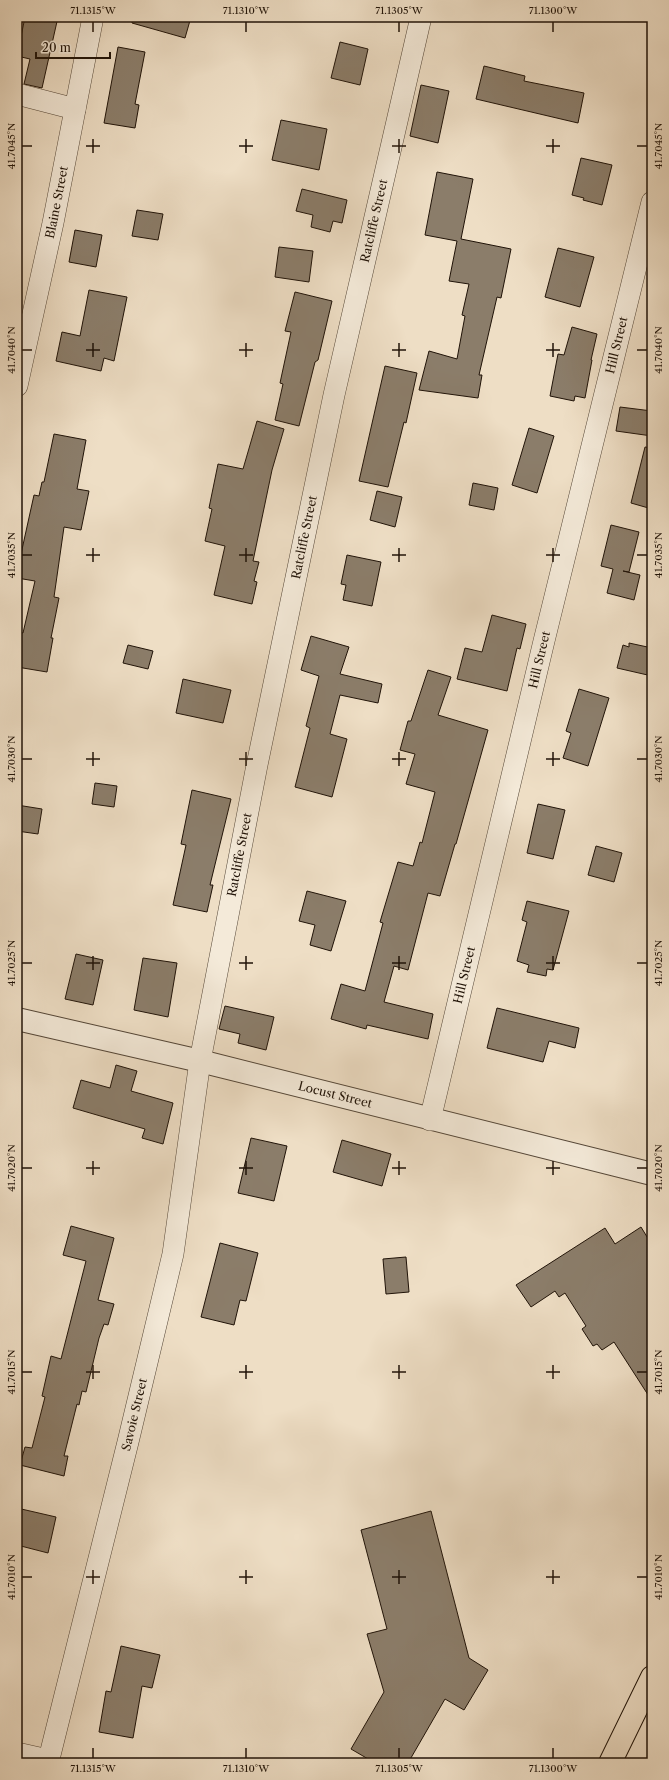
<svg xmlns="http://www.w3.org/2000/svg" width="669" height="1780" viewBox="0 0 669 1780" font-family="'Libre Caslon Text',serif">
<style>
.building{fill:#8b7d6a;stroke:#201308}
.lines{fill:none;stroke-linecap:round;stroke-linejoin:round}
.minor-casing{stroke:#544637;stroke-width:22}
.tertiary-casing{stroke:#544637;stroke-width:24}
.primary-casing{stroke:#201308;stroke-width:24}
.minor{stroke:#f4ead9;stroke-width:21}
.tertiary{stroke:#f4ead9;stroke-width:22}
.primary{stroke:#eedec5;stroke-width:22}
.ticks{fill:none;stroke:#201308;stroke-width:1.5}
.labels{text-anchor:middle;stroke-width:4;stroke-linejoin:round;paint-order:stroke}
.street-label{font-size:12px;fill:#201308;stroke:#f4ead9}
.neatline{fill:none;stroke:#201308;stroke-width:1.5}
.ticks-label{font-size:10px;text-anchor:middle;fill:#201308}
</style>
<rect width="100%" height="100%" fill="#eedec5"/>
<filter id="stains"><feTurbulence type="fractalNoise" baseFrequency=".005" numOctaves="4"/><feColorMatrix values="0 0 0 0 .2 0 0 0 0 .09 0 0 0 0 .02 0 0 0 .5 -.17"/></filter>
<radialGradient id="worn" r=".72"><stop offset=".6" stop-color="#630" stop-opacity="0"/><stop offset="1" stop-color="#630" stop-opacity=".3"/></radialGradient>
<g class="building">
<path d="M25,17H58L42,88L24,84L30,59L17,56Z"/>
<path d="M132,17H191L185,38L132,23Z"/>
<path d="M340,42L368,49L360,85L331,78Z"/>
<path d="M118,47L145,52L135,104L139,105L135,128L104,123Z"/>
<path d="M484,66L525,76L524,81L584,93L578,123L476,99Z"/>
<path d="M421,85L449,91L438,143L410,136Z"/>
<path d="M281,120L327,129L319,170L272,160Z"/>
<path d="M581,158L612,165L602,205L583,200L584,198L572,195Z"/>
<path d="M437,172L473,179L461,239L511,249L501,298L497,297L479,375H482L478,398L419,390L429,351L457,359L465,316L462,315L469,284L449,281L457,241L425,235Z"/>
<path d="M302,189L347,200L342,223L333,221L330,232L311,227L313,215L296,211Z"/>
<path d="M137,210L163,214L158,240L132,236Z"/>
<path d="M75,230L102,235L96,267L69,262Z"/>
<path d="M279,247L313,251L309,282L275,277Z"/>
<path d="M558,248L594,257L580,307L545,297Z"/>
<path d="M89,290L127,297L114,361L104,358L101,371L56,361L62,332L80,336Z"/>
<path d="M295,292L332,301L318,360L315,362L299,426L275,420L283,384L280,383L291,332L285,331Z"/>
<path d="M572,327L597,334L591,360H592L585,398L575,396L574,401L550,396L558,354L564,355Z"/>
<path d="M385,366L417,373L406,423L404,422L388,487L359,481Z"/>
<path d="M620,407L652,411V436L616,431Z"/>
<path d="M257,421L284,429L272,470L253,561L259,562L254,581L257,582L252,604L214,595L225,546L205,541L212,509L209,508L218,464L243,469Z"/>
<path d="M529,428L554,436L537,493L512,485Z"/>
<path d="M54,434L86,440L77,489L89,491L81,530L64,527L54,597L59,598L51,638H53L47,672L17,667V632L23,633L35,581L17,578V553L21,554L34,495L39,496L42,482H44Z"/>
<path d="M645,447L652,448V509L631,503Z"/>
<path d="M473,483L498,488L494,510L469,505Z"/>
<path d="M377,491L402,497L395,527L370,520Z"/>
<path d="M611,525L639,532L629,572L623,571L640,575L634,600L607,593L613,569L601,566Z"/>
<path d="M347,555L381,562L372,606L343,600L346,585L341,584Z"/>
<path d="M492,615L526,624L520,649L517,648L507,691L457,679L465,648L482,652Z"/>
<path d="M311,636L349,647L340,674L382,684L378,703L340,695L330,734L347,739L332,797L295,787L310,728L306,726L319,676L301,670Z"/>
<path d="M629,643L652,648V676L617,668L623,645L629,647Z"/>
<path d="M128,645L153,651L148,669L123,663Z"/>
<path d="M428,670L451,677L438,715L488,730L456,844H455L440,896L428,893L408,970L394,966L384,1002L433,1014L428,1039L367,1025L366,1029L331,1019L341,984L365,991L383,923L380,922L398,862L413,866L420,842L422,843L435,792L406,784L415,754L400,750L408,721H411Z"/>
<path d="M183,679L231,690L223,723L176,713Z"/>
<path d="M579,689L609,698L588,766L563,758L571,733L566,731Z"/>
<path d="M95,783L117,786L114,807L92,804Z"/>
<path d="M192,790L231,799L210,885H213L207,912L173,905L186,845L181,844Z"/>
<path d="M538,804L565,810L553,859L527,853Z"/>
<path d="M17,805L42,809L38,834L17,831Z"/>
<path d="M596,846L622,853L614,882L588,875Z"/>
<path d="M307,891L346,901L331,951L310,945L315,925L299,921Z"/>
<path d="M527,901L569,911L553,970L547,969L546,976L527,972L529,965L517,961L527,922L522,920Z"/>
<path d="M76,954L103,960L93,1005L65,999Z"/>
<path d="M143,958L177,963L168,1017L134,1010Z"/>
<path d="M225,1006L274,1017L266,1050L238,1043L240,1034L219,1029Z"/>
<path d="M497,1008L579,1028L575,1048L549,1041L543,1062L487,1048Z"/>
<path d="M116,1065L137,1071L131,1091L173,1103L163,1144L142,1138L145,1129L73,1108L81,1080L110,1088Z"/>
<path d="M251,1138L287,1146L274,1201L238,1193Z"/>
<path d="M342,1140L391,1154L382,1186L333,1172Z"/>
<path d="M71,1226L114,1238L98,1300L114,1304L108,1325L104,1324L99,1338L86,1392L82,1391L79,1405L77,1404L64,1456H68L64,1476L20,1465L25,1447L32,1448L45,1397L42,1396L51,1356L61,1359L86,1261L63,1255Z"/>
<path d="M641,1227L652,1245V1401L614,1342L602,1350L597,1344L593,1346L582,1329L586,1326L565,1293L559,1297L555,1291L531,1307L516,1285L605,1228L615,1244Z"/>
<path d="M220,1243L258,1253L246,1301L240,1300L234,1325L201,1317Z"/>
<path d="M406,1257L409,1292L386,1294L383,1259Z"/>
<path d="M17,1508L56,1517L48,1553L17,1545Z"/>
<path d="M431,1511L469,1658L488,1670L464,1710L445,1699L408,1763H375L351,1749L384,1692L367,1634L387,1629L361,1530Z"/>
<path d="M121,1646L160,1655L152,1688L142,1686L133,1738L99,1732L106,1691L111,1692Z"/>
</g>
<g class="lines">
<defs>
<g id="minor">
<path d="M17,94L75,109"/>
<path id="s1" d="M17,386L53,223L93,17"/>
<path id="s2" d="M430,1120L544,641L652,202"/>
<path d="M17,1753L48,1760"/>
<path id="s3" d="M48,1763L128,1442L173,1254L200,1061L257,765L334,395L421,17"/>
</g>
<g id="tertiary">
<path id="s4" d="M17,1019L200,1061L652,1174"/>
</g>
<path id="primary" d="M610,1763L652,1677"/>
</defs>
<use href="#minor" class="minor-casing"/>
<use href="#tertiary" class="tertiary-casing"/>
<use href="#primary" class="primary-casing"/>
<use href="#minor" class="minor"/>
<use href="#tertiary" class="tertiary"/>
<use href="#primary" class="primary"/>
</g>
<path class="ticks" d="M93,22V32M246,22V32M399,22V32M553,22V32M93,139V153M246,139V153M399,139V153M553,139V153M22,146H32M86,146H100M239,146H253M392,146H406M546,146H560M637,146H647M93,343V357M246,343V357M399,343V357M553,343V357M22,350H32M86,350H100M239,350H253M392,350H406M546,350H560M637,350H647M93,548V562M246,548V562M399,548V562M553,548V562M22,555H32M86,555H100M239,555H253M392,555H406M546,555H560M637,555H647M93,752V766M246,752V766M399,752V766M553,752V766M22,759H32M86,759H100M239,759H253M392,759H406M546,759H560M637,759H647M93,956V970M246,956V970M399,956V970M553,956V970M22,963H32M86,963H100M239,963H253M392,963H406M546,963H560M637,963H647M93,1161V1175M246,1161V1175M399,1161V1175M553,1161V1175M22,1168H32M86,1168H100M239,1168H253M392,1168H406M546,1168H560M637,1168H647M93,1365V1379M246,1365V1379M399,1365V1379M553,1365V1379M22,1372H32M86,1372H100M239,1372H253M392,1372H406M546,1372H560M637,1372H647M93,1570V1584M246,1570V1584M399,1570V1584M553,1570V1584M22,1577H32M86,1577H100M239,1577H253M392,1577H406M546,1577H560M637,1577H647M93,1748V1758M246,1748V1758M399,1748V1758M553,1748V1758"/>
<g class="labels">
<g class="street-label">
<text dy="4" stroke="none"><textPath href="#s1" startOffset="188">Blaine Street</textPath></text>
<text dy="4" stroke="none"><textPath href="#s3" startOffset="1577">Ratcliffe Street</textPath></text>
<text dy="4" stroke="none"><textPath href="#s2" startOffset="797">Hill Street</textPath></text>
<text dy="4" stroke="none"><textPath href="#s3" startOffset="1253">Ratcliffe Street</textPath></text>
<text dy="4" stroke="none"><textPath href="#s2" startOffset="473">Hill Street</textPath></text>
<text dy="4" stroke="none"><textPath href="#s3" startOffset="929">Ratcliffe Street</textPath></text>
<text dy="4" stroke="none"><textPath href="#s2" startOffset="149">Hill Street</textPath></text>
<text dy="4" stroke="none"><textPath href="#s4" startOffset="327">Locust Street</textPath></text>
<text dy="4" stroke="none"><textPath href="#s3" startOffset="359">Savoie Street</textPath></text>
</g>
</g>
<rect width="669" height="1780" fill="none" stroke="#eedec5" stroke-width="44"/>
<path d="M36 52v6h74v-6" fill="none" stroke="#201308" stroke-width="2"/>
<text x="42" y="52" font-size="12" fill="#201308" stroke="#f4ead9" stroke-width="3" paint-order="stroke">20 m</text>
<rect x="22" y="22" width="625" height="1736" class="neatline"/>
<g class="ticks-label">
<text x="93" y="14">71.1315°W</text>
<text x="246" y="14">71.1310°W</text>
<text x="399" y="14">71.1305°W</text>
<text x="553" y="14">71.1300°W</text>
<text transform="translate(11 146) rotate(-90)" y="4">41.7045°N</text>
<text transform="translate(658 146) rotate(-90)" y="4">41.7045°N</text>
<text transform="translate(11 350) rotate(-90)" y="4">41.7040°N</text>
<text transform="translate(658 350) rotate(-90)" y="4">41.7040°N</text>
<text transform="translate(11 555) rotate(-90)" y="4">41.7035°N</text>
<text transform="translate(658 555) rotate(-90)" y="4">41.7035°N</text>
<text transform="translate(11 759) rotate(-90)" y="4">41.7030°N</text>
<text transform="translate(658 759) rotate(-90)" y="4">41.7030°N</text>
<text transform="translate(11 963) rotate(-90)" y="4">41.7025°N</text>
<text transform="translate(658 963) rotate(-90)" y="4">41.7025°N</text>
<text transform="translate(11 1168) rotate(-90)" y="4">41.7020°N</text>
<text transform="translate(658 1168) rotate(-90)" y="4">41.7020°N</text>
<text transform="translate(11 1372) rotate(-90)" y="4">41.7015°N</text>
<text transform="translate(658 1372) rotate(-90)" y="4">41.7015°N</text>
<text transform="translate(11 1577) rotate(-90)" y="4">41.7010°N</text>
<text transform="translate(658 1577) rotate(-90)" y="4">41.7010°N</text>
<text x="93" y="1772">71.1315°W</text>
<text x="246" y="1772">71.1310°W</text>
<text x="399" y="1772">71.1305°W</text>
<text x="553" y="1772">71.1300°W</text>
</g>
<rect width="100%" height="100%" filter="url(#stains)"/>
<rect width="100%" height="100%" fill="url(#worn)"/>
</svg>
